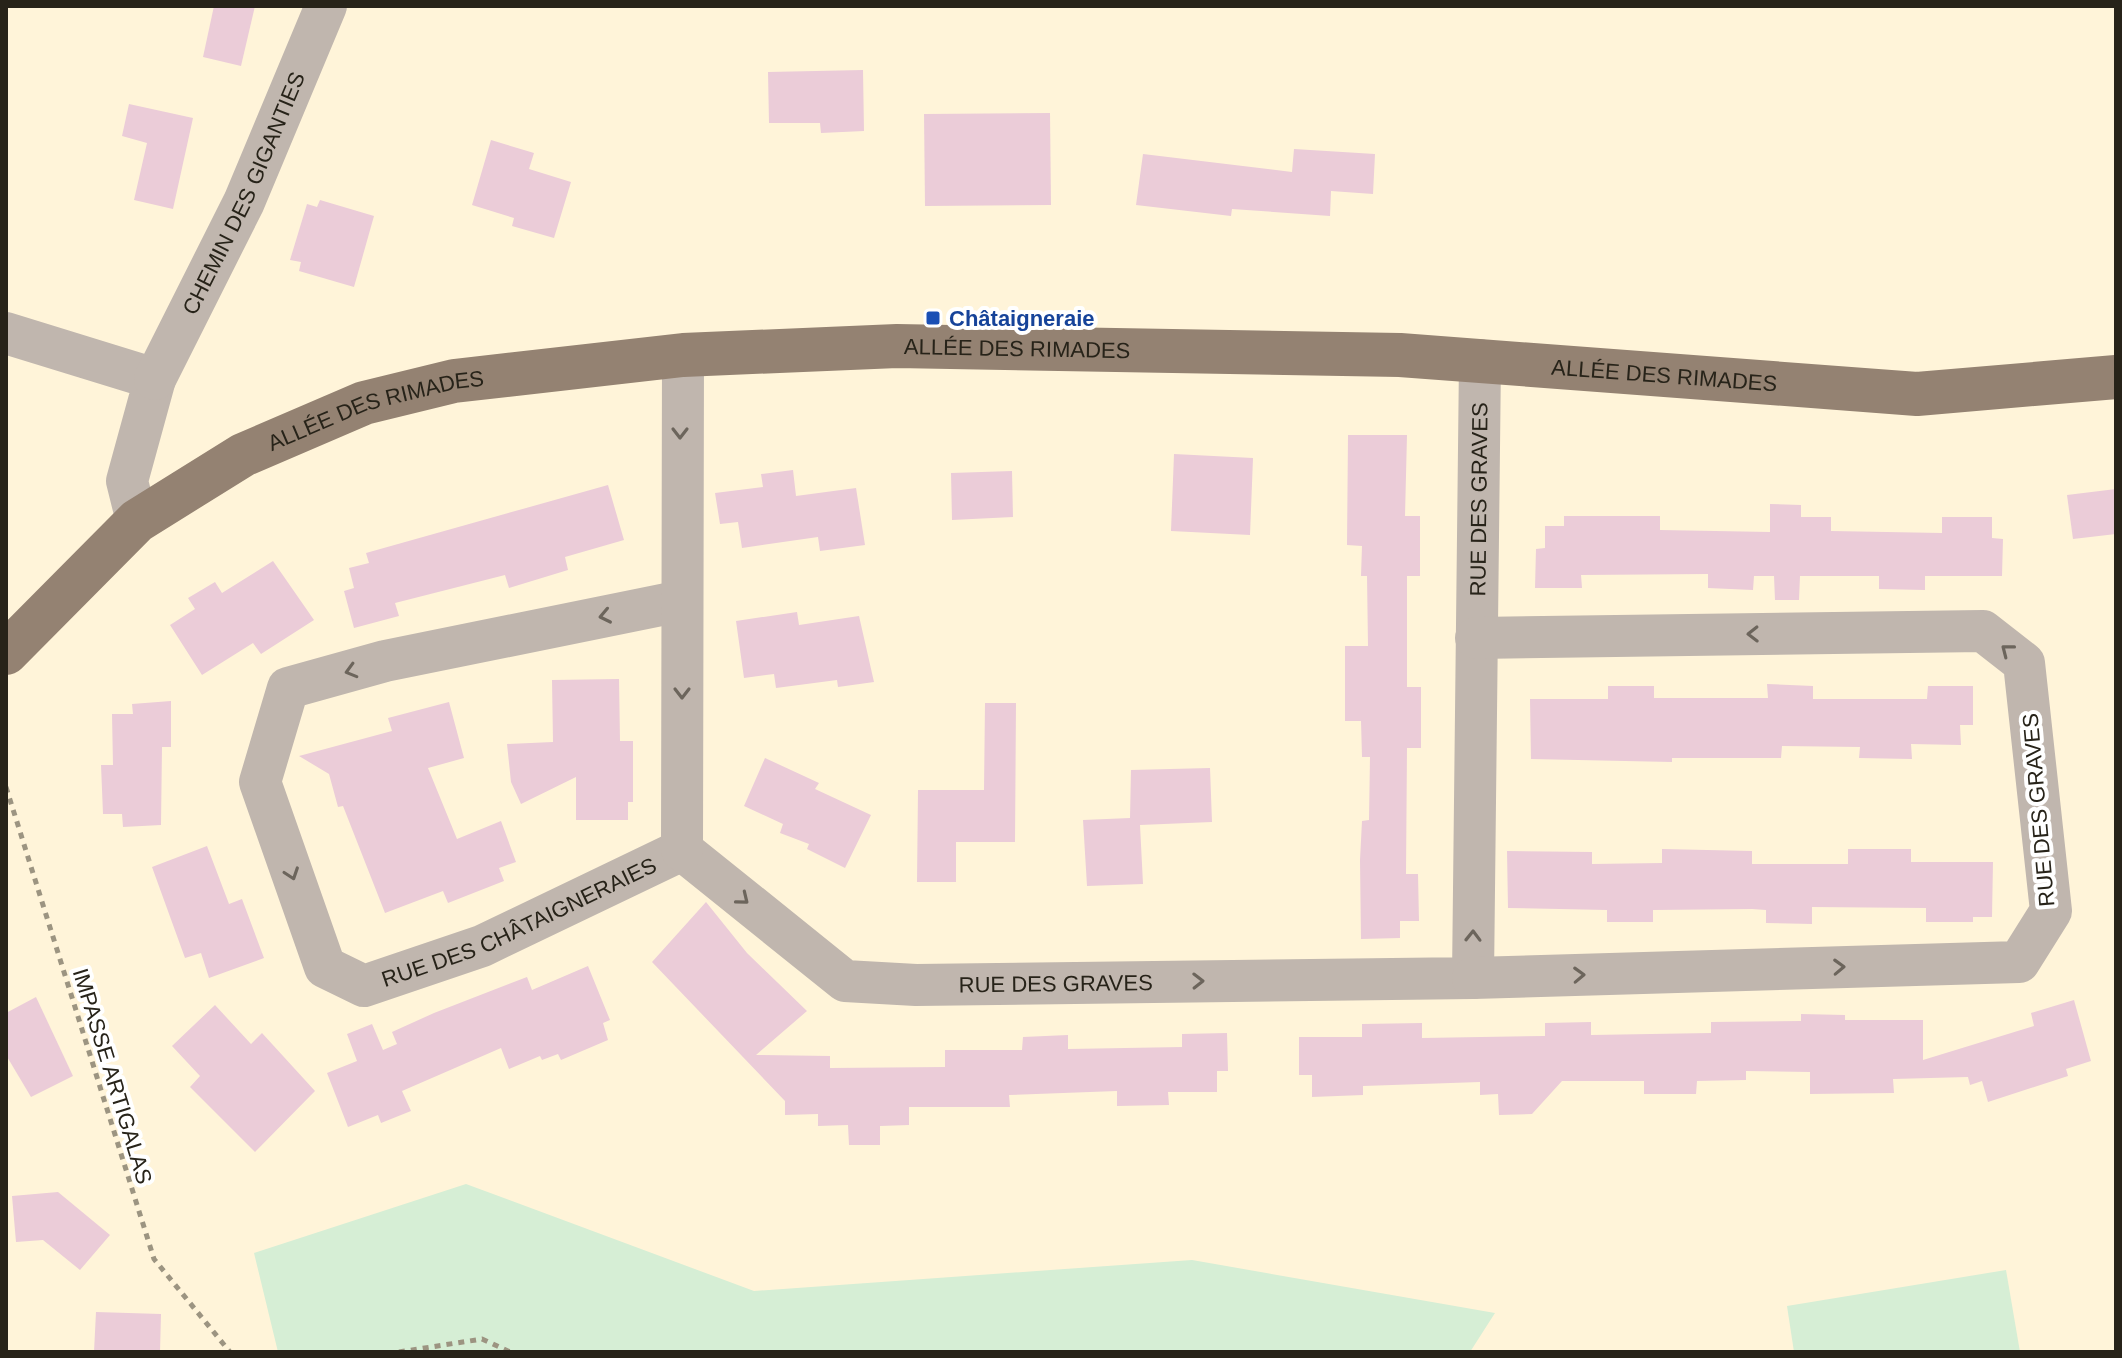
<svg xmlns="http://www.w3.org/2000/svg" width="2122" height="1358" viewBox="0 0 2122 1358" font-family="Arial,sans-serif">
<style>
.green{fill:#d6eed5}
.building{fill:#ebccd8}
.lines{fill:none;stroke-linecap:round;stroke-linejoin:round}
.path{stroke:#9c9481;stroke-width:5;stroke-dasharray:6 6;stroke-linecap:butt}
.minor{stroke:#c0b6ae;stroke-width:42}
.major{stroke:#948272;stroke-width:44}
.oneway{stroke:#6c655c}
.transit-dot{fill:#1a4fb4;stroke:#fff;stroke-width:3}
.labels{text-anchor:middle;stroke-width:8;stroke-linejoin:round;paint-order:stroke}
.street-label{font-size:22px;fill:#272319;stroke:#fff}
.transit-label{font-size:22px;font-weight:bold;fill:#164399;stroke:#fff;text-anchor:start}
</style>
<rect width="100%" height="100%" fill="#fff4d9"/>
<g class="green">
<path d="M466,1184L754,1291L1192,1260L1495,1313L1470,1352H278L254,1253Z"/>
<path d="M2006,1270L2020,1352H1794L1787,1306Z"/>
</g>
<g class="building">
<path d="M214,6H255L241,66L203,57Z"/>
<path d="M863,70L864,131L821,133L820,123H769L768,72Z"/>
<path d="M129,104L193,118L173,209L134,200L147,143L122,136Z"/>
<path d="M1050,113L1051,205L925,206L924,114Z"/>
<path d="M491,140L534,153L529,169L571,182L554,238L512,226L514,218L472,205Z"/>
<path d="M1294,149L1375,154L1373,194L1331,191L1330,216L1232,209L1231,216L1136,205L1143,154L1292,172Z"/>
<path d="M320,200L374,216L354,287L299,271L301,262L290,260L307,204L317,207Z"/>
<path d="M1348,435H1407L1405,516H1420V576H1407V687H1421V748H1407L1406,874H1418L1419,921H1400V938L1361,939L1360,860L1362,821L1369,820L1370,757H1362L1361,721H1345V646H1368L1367,576H1361L1362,546L1347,545Z"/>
<path d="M1174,454L1253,458L1250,535L1171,531Z"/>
<path d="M793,470L796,496L856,488L865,545L820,551L818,537L742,548L738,522L720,524L715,493L763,487L761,474Z"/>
<path d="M1012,471L1013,517L952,520L951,473Z"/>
<path d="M608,485L624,540L565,557L568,570L509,588L505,575L395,603L399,616L354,628L344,591L354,588L349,568L369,563L366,553Z"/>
<path d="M2116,489V534L2073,539L2067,495Z"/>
<path d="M1770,504L1801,505V517H1831V531L1942,533V517H1992V538L2003,539L2002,576H1925V590L1879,589V576H1800L1799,600H1775L1774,576H1754L1753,590L1708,588V574L1581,575L1582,588H1535L1536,549L1545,548V526H1564V516H1660V530L1770,532Z"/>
<path d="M273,561L314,620L261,654L253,643L202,675L170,625L195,609L188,598L215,582L222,593Z"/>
<path d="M797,612L799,625L859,616L874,682L838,687L837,680L776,688L774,674L744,678L736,621Z"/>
<path d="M619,679L620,741H633V802H628V820H576V777L521,804L511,782L507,744L553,742L552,680Z"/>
<path d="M1767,684L1813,686V699H1927L1928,686H1973V725H1960L1961,745L1911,744L1912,759L1859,758L1860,747L1782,746L1781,758H1672V762L1531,759L1530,699H1608V686H1654V698H1768Z"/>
<path d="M171,701V747H162L161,825L123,827L122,814H103L101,765H113L112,714H133L132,704Z"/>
<path d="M449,702L464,758L428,768L457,839L501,821L516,862L499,868L504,881L448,903L443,891L385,913L343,806L338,807L329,774L299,756L392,731L388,718Z"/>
<path d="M985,703H1016L1015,842H956V882H917L918,790H984Z"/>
<path d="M765,758L819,783L815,789L871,815L845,868L807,849L809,844L780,833L783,824L744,806Z"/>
<path d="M1210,768L1212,822L1140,825L1143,884L1087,886L1083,820L1130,818L1131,770Z"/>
<path d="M207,846L229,904L242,899L264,958L209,978L201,953L185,958L152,867Z"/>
<path d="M1662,849L1752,851V864H1848V849H1911V862H1993L1992,917H1973V922H1926V908L1812,907V924L1766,923V910L1752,909L1653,910V922H1607V910L1508,908L1507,851L1592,852V864L1662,863Z"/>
<path d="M706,902L747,953L807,1011L756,1055L830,1056V1068L945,1067V1050H1022L1023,1037L1068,1035V1049L1182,1047V1034L1227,1033L1228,1071H1217V1092H1168L1169,1105L1117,1106V1091L1009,1095L1010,1107H909V1125L880,1126V1145H849L848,1125L818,1126V1114L785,1115V1101L652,962Z"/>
<path d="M588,966L610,1020L603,1023L608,1040L561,1060L558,1054L542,1060L540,1056L509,1069L501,1048L402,1091L411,1111L381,1123L378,1115L348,1127L327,1073L357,1061L347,1034L372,1024L383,1050L397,1044L392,1032L434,1013L527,977L532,990Z"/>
<path d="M36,997L73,1076L31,1097L6,1055V1013Z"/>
<path d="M2074,1000L2091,1061L2066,1069L2068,1076L1988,1102L1982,1081L1970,1085L1968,1077L1893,1079L1894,1093L1810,1094V1072L1746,1071V1080L1697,1081L1696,1094H1644V1081H1562L1532,1114L1499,1115L1498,1094L1480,1095V1082L1363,1086V1095L1312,1097V1075H1299V1037H1362V1024L1422,1023V1038L1545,1036V1023L1591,1022V1035L1711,1033V1022L1801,1021V1014L1845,1015V1020H1923V1060L2034,1026L2031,1013Z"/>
<path d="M215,1005L251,1044L262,1033L315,1091L255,1152L190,1087L200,1076L172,1046Z"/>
<path d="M58,1192L110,1235L80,1270L43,1240L16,1242L12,1196Z"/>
<path d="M96,1312L161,1314L160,1352H94Z"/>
</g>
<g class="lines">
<g class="path">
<path d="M6,787L154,1259L230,1352"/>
<path d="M399,1352L482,1339L510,1352"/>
</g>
<g class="minor">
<path d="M6,333L155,379L127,481L137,521"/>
<path id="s1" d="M155,379L244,202L326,6"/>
<path id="s2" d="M681,601L385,661L288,688L260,782L325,967L364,986L482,946L682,850"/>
<path id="s3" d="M682,850L845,981L916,985L1473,978L1480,360"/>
<path d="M682,850L683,355"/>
<path d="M1473,978L2019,962L2051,911L2024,663L1983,631L1476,638"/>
</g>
<path class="major" id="s4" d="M6,653L137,521L243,455L364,403L454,381L683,355L897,346L1400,355L1917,394L2116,377"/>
</g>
<defs><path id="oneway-chevron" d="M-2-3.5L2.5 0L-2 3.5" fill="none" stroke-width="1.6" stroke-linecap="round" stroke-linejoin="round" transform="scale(2)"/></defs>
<g class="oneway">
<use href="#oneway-chevron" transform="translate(680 433) rotate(90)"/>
<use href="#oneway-chevron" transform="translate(605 616) rotate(168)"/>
<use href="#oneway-chevron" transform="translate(1753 634) rotate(179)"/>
<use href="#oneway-chevron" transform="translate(2007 650) rotate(-142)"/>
<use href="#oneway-chevron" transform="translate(351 671) rotate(164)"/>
<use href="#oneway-chevron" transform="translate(682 693) rotate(90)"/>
<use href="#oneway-chevron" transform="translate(292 874) rotate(71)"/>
<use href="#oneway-chevron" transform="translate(743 899) rotate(39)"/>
<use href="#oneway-chevron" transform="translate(1473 936) rotate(-89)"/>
<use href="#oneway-chevron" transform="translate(1839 967) rotate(-2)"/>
<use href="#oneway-chevron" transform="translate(1579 975) rotate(-2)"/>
<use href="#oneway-chevron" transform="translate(1198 981) rotate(-1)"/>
</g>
<rect class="transit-dot" x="925" y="310" width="16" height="16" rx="4"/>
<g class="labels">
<g class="street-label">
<text dy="8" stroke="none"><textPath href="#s1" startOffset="206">CHEMIN DES GIGANTIES</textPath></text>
<text dy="8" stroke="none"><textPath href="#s4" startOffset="1100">ALLÉE DES RIMADES</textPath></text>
<text dy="8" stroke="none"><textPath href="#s4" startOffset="1748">ALLÉE DES RIMADES</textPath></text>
<text dy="8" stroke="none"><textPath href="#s4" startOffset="452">ALLÉE DES RIMADES</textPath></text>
<text dy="8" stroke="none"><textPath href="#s3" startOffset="1316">RUE DES GRAVES</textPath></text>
<text transform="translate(2038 810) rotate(-95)" y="8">RUE DES GRAVES</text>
<text dy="8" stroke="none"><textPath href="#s2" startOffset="908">RUE DES CHÂTAIGNERAIES</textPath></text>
<text dy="8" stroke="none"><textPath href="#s3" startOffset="420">RUE DES GRAVES</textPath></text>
<text transform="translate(113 1076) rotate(73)" y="8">IMPASSE ARTIGALAS</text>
</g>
<g class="transit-label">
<text x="949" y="326">Châtaigneraie</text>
</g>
</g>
<rect width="2122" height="1358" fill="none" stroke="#272319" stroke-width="16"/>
</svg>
